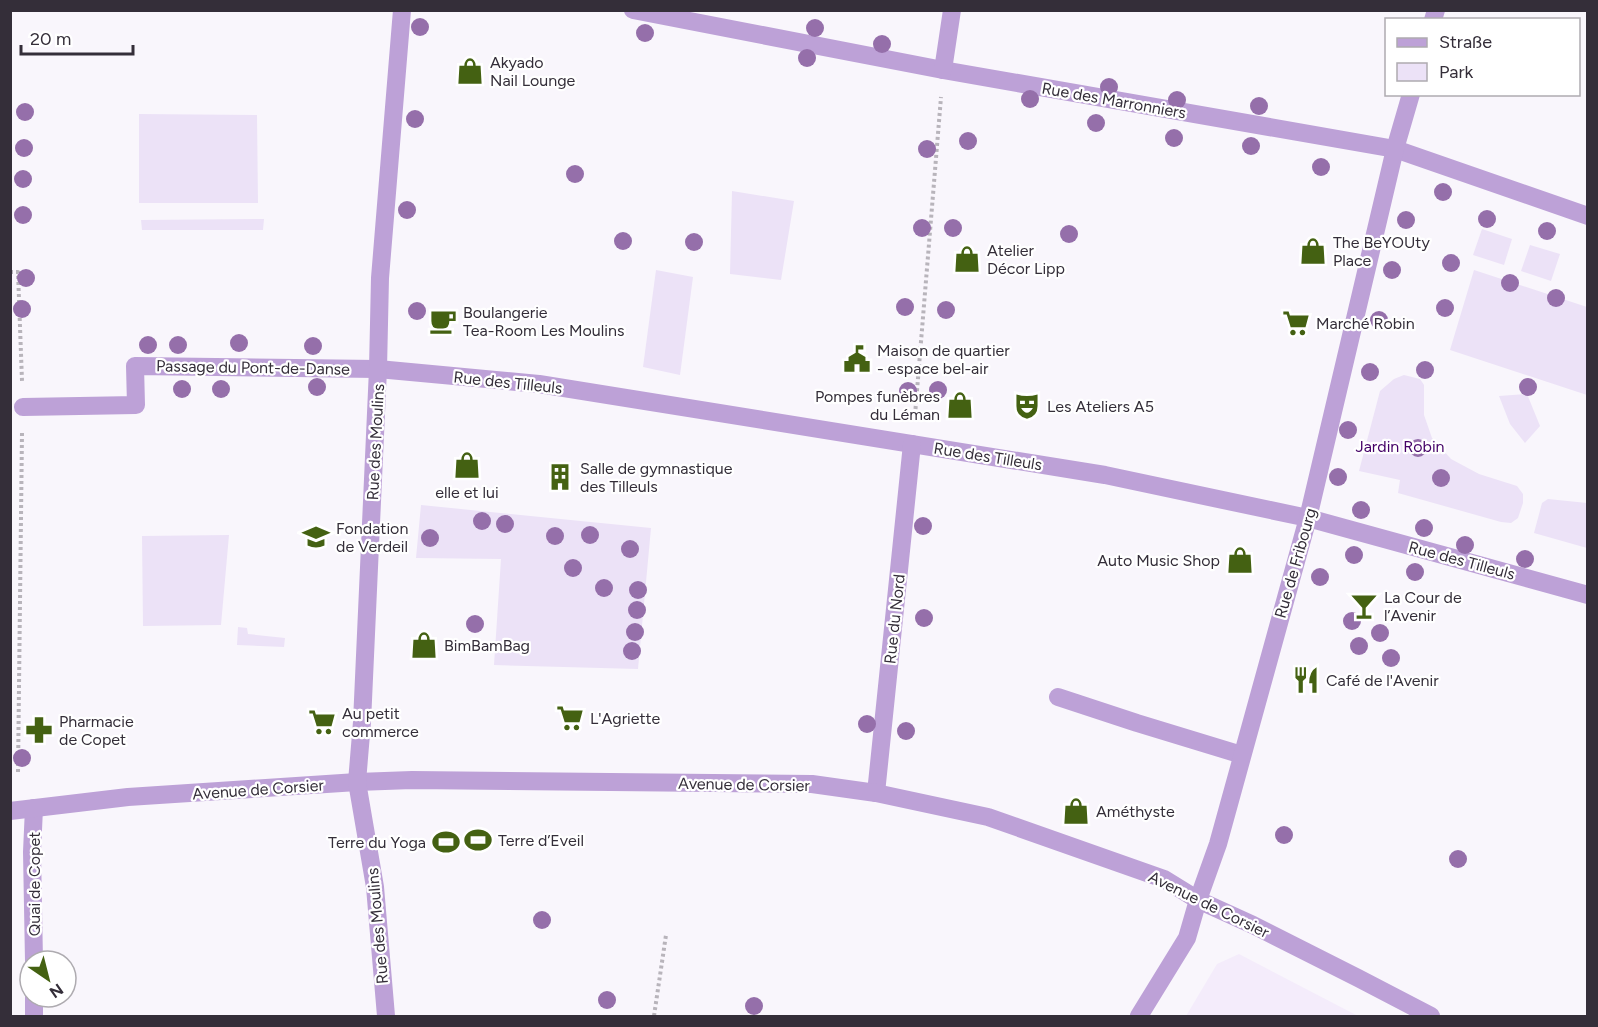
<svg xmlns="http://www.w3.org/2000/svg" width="1598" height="1027" viewBox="0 0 1598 1027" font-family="Figtree,sans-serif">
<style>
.built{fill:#f4ecfb}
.green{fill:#ece2f7}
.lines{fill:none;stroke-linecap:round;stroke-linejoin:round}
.path{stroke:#b8b4bb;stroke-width:4;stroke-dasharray:3 3;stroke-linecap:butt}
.minor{stroke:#bda1d7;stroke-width:18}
.tree{fill:#956faa}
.labels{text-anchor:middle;stroke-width:4.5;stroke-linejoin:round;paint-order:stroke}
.poi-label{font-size:16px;fill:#342e39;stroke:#fff;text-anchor:start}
.street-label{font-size:16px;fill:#342e39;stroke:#fff}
.park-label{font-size:16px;fill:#440167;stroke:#fff}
</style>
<rect width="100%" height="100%" fill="#f9f6fc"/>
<path class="built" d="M1239,954L1358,1016H1186L1217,964Z"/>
<g class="green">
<path d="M139,114L257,115L258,203H139Z"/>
<path d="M732,191L794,201L781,280L730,274Z"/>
<path d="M264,219L263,230H142L141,220Z"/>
<path d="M1482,229L1512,239L1504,265L1473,255Z"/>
<path d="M1530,245L1560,254L1551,281L1521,271Z"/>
<path d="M656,270L693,277L680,375L643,367Z"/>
<path d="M1474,270L1587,307V395L1450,350Z"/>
<path d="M1404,375L1420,379L1424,385V415L1432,438L1451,459L1479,474L1517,486L1523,494V503L1518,518L1511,523L1501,522L1398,493L1400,480L1359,471L1380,391L1394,379Z"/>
<path d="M1527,394L1540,426L1525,443L1510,424L1499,396Z"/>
<path d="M1548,499L1587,503V548L1534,533L1542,503Z"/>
<path d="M421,505L651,528L638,669L494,665L501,559L416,558Z"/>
<path d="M229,535L221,625L143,626L142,536Z"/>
<path d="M238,627L247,628L248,634L285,638L284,647L237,645Z"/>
</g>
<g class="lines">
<g class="path">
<path d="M10,272H18L22,381"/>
<path d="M915,415L941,97"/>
<path d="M18,772L22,433"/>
<path d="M654,1016L666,935"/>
</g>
<g class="minor">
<path d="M633,10L943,70L1395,149L1588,216"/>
<path d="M1433,20L1436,10"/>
<path d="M943,70L952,10"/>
<path d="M23,407L136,405L135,366L378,369L539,384L1105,475L1308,518L1588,595"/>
<path d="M1058,697L1137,723L1242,755"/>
<path d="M876,793L912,444"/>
<path d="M34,808L32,852L34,961"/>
<path d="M10,811L128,797L357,782L412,780L812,784L876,793L988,817L1164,879L1198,900L1253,925L1358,978L1431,1016"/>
<path d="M34,997V1016"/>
<path d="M386,1016L375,887L357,782L362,722L378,369L380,278L402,10"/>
<path d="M1139,1016L1187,938L1198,900L1218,844L1308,518L1395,149L1411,94"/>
</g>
</g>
<g class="tree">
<circle cx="420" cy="27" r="9"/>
<circle cx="815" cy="28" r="9"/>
<circle cx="645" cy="33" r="9"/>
<circle cx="882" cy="44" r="9"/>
<circle cx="807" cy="58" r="9"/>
<circle cx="1109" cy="87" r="9"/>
<circle cx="1030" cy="99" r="9"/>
<circle cx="1177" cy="100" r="9"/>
<circle cx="1259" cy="106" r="9"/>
<circle cx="25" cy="112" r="9"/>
<circle cx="415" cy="119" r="9"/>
<circle cx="1096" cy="123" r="9"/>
<circle cx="1174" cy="138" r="9"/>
<circle cx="968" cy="141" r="9"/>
<circle cx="1251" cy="146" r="9"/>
<circle cx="24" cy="148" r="9"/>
<circle cx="927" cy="149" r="9"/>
<circle cx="1321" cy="167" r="9"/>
<circle cx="575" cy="174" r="9"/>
<circle cx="23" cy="179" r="9"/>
<circle cx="1443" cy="192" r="9"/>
<circle cx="407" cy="210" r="9"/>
<circle cx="23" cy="215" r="9"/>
<circle cx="1487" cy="219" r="9"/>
<circle cx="1406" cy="220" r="9"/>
<circle cx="922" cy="228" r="9"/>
<circle cx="953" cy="228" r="9"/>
<circle cx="1547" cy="231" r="9"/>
<circle cx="1069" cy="234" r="9"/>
<circle cx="623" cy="241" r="9"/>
<circle cx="694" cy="242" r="9"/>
<circle cx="1451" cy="263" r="9"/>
<circle cx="1392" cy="270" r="9"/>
<circle cx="26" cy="278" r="9"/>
<circle cx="1510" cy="283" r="9"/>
<circle cx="1556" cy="298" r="9"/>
<circle cx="905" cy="307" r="9"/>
<circle cx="1445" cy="308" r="9"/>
<circle cx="22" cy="309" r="9"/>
<circle cx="946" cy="310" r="9"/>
<circle cx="417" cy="311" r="9"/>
<circle cx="1379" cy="320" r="9"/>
<circle cx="239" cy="343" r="9"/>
<circle cx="148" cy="345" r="9"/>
<circle cx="178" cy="345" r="9"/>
<circle cx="313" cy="346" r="9"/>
<circle cx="1425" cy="370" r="9"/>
<circle cx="1370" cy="372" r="9"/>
<circle cx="317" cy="387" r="9"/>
<circle cx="1528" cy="387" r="9"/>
<circle cx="182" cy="389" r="9"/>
<circle cx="221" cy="389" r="9"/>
<circle cx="938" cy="390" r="9"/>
<circle cx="908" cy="391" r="9"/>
<circle cx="1348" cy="430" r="9"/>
<circle cx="1418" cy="448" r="9"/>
<circle cx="1338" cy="477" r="9"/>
<circle cx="1441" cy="478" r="9"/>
<circle cx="1361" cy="510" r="9"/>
<circle cx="482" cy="521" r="9"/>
<circle cx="505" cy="524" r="9"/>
<circle cx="923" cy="526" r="9"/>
<circle cx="1424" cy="528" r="9"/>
<circle cx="590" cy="535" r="9"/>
<circle cx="555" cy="536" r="9"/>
<circle cx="430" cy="538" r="9"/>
<circle cx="1465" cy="545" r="9"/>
<circle cx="630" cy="549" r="9"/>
<circle cx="1354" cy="555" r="9"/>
<circle cx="1525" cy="559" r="9"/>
<circle cx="573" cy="568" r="9"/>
<circle cx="1415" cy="572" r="9"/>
<circle cx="1320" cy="577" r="9"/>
<circle cx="604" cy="588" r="9"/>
<circle cx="638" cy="590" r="9"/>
<circle cx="637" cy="610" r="9"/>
<circle cx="924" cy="618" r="9"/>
<circle cx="1352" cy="621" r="9"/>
<circle cx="475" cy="624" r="9"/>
<circle cx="635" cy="632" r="9"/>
<circle cx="1380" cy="633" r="9"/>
<circle cx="1359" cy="646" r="9"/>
<circle cx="632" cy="651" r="9"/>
<circle cx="1391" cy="658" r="9"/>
<circle cx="867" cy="724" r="9"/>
<circle cx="906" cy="731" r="9"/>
<circle cx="22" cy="758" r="9"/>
<circle cx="1284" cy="835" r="9"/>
<circle cx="1458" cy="859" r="9"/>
<circle cx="542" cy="920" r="9"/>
<circle cx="607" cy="1000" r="9"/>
<circle cx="754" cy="1006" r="9"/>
</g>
<defs>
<symbol id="shop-bare" viewBox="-9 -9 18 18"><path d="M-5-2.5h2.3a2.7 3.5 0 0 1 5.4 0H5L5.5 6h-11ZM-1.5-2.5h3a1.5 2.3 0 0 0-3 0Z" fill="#446112" stroke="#fff" stroke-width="2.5" paint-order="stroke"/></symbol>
<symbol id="cafe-bare" viewBox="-9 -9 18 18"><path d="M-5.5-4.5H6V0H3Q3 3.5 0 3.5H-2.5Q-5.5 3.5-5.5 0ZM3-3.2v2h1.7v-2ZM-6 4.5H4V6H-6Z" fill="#446112" stroke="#fff" stroke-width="2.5" paint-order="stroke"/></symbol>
<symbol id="supermarket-bare" viewBox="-9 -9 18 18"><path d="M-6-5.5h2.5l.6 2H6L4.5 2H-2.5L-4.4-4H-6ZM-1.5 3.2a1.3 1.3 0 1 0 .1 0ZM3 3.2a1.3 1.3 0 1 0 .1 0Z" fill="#446112" stroke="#fff" stroke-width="2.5" paint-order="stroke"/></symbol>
<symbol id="civic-bare" viewBox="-9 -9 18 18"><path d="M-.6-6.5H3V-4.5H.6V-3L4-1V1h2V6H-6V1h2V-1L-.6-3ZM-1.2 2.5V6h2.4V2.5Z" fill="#446112" stroke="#fff" stroke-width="2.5" paint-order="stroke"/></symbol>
<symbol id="theatre-bare" viewBox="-9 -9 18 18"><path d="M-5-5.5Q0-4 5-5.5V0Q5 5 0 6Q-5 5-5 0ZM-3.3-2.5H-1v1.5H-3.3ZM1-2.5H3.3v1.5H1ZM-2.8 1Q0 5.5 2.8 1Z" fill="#446112" stroke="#fff" stroke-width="2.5" paint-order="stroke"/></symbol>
<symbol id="building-bare" viewBox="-9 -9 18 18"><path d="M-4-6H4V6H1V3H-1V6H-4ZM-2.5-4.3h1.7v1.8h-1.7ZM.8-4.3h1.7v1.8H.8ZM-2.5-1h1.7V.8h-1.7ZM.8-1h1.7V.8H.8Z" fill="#446112" stroke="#fff" stroke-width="2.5" paint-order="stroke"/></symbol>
<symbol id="school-bare" viewBox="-9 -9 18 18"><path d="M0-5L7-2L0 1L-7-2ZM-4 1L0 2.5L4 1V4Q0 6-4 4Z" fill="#446112" stroke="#fff" stroke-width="2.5" paint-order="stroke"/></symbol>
<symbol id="bar-bare" viewBox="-9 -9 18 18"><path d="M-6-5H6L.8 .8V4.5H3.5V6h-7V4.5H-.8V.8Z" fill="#446112" stroke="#fff" stroke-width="2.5" paint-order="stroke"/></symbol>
<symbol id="restaurant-bare" viewBox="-9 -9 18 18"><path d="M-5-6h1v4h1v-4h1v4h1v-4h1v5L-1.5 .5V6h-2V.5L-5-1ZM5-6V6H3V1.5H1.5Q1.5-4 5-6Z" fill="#446112" stroke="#fff" stroke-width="2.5" paint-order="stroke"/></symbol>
<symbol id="pharmacy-bare" viewBox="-9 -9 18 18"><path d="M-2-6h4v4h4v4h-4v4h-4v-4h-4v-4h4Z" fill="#446112" stroke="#fff" stroke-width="2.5" paint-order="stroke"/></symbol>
<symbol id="stadium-bare" viewBox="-9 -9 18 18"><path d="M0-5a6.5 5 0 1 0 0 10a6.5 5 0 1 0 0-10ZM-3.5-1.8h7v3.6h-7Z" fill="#446112" stroke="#fff" stroke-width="2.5" paint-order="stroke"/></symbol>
</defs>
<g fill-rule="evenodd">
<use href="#shop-bare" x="451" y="52" width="38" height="38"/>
<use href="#shop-bare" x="1294" y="232" width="38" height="38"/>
<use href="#shop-bare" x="948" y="240" width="38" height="38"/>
<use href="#cafe-bare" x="424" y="302" width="38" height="38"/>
<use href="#supermarket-bare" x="1277" y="304" width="38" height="38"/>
<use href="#civic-bare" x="838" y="340" width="38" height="38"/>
<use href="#shop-bare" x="941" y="386" width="38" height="38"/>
<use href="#theatre-bare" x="1008" y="387" width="38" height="38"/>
<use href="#shop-bare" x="448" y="446" width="38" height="38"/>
<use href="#building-bare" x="541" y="458" width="38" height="38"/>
<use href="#school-bare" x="297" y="518" width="38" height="38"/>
<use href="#shop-bare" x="1221" y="541" width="38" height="38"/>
<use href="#bar-bare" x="1345" y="587" width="38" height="38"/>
<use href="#shop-bare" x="405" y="626" width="38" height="38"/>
<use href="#restaurant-bare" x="1287" y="661" width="38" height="38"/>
<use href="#supermarket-bare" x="551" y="699" width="38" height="38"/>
<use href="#supermarket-bare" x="303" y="703" width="38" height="38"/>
<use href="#pharmacy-bare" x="20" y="711" width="38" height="38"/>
<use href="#shop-bare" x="1057" y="792" width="38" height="38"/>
<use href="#stadium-bare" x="459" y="821" width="38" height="38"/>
<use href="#stadium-bare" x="427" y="823" width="38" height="38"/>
</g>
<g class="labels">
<g class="poi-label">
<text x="490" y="68">Akyado<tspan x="490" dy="18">Nail Lounge</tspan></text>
<text x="1333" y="248">The BeYOUty<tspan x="1333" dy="18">Place</tspan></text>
<text x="987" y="256">Atelier<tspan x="987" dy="18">Décor Lipp</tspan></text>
<text x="463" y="318">Boulangerie<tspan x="463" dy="18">Tea-Room Les Moulins</tspan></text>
<text x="1316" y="329">Marché Robin</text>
<text x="877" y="356">Maison de quartier<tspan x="877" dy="18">- espace bel-air</tspan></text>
<text x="940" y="402" text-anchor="end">Pompes funèbres<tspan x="940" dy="18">du Léman</tspan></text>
<text x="1047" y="412">Les Ateliers A5</text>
<text x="580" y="474">Salle de gymnastique<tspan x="580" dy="18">des Tilleuls</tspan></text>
<text x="467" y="498" text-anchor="middle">elle et lui</text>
<text x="336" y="534">Fondation<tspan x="336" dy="18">de Verdeil</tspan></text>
<text x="1220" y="566" text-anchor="end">Auto Music Shop</text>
<text x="1384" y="603">La Cour de<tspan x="1384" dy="18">l’Avenir</tspan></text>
<text x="444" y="651">BimBamBag</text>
<text x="1326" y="686">Café de l'Avenir</text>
<text x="342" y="719">Au petit<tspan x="342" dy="18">commerce</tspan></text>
<text x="590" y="724">L'Agriette</text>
<text x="59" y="727">Pharmacie<tspan x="59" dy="18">de Copet</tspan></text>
<text x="1096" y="817">Améthyste</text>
<text x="498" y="846">Terre d’Eveil</text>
<text x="426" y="848" text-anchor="end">Terre du Yoga</text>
</g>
<g class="street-label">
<text transform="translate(1114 100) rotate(10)" y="6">Rue des Marronniers</text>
<text transform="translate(253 367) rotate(1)" y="6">Passage du Pont-de-Danse</text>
<text transform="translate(508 382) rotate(6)" y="6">Rue des Tilleuls</text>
<text transform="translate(375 442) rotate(-87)" y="6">Rue des Moulins</text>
<text transform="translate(988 456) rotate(9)" y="6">Rue des Tilleuls</text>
<text transform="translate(1462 560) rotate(15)" y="6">Rue des Tilleuls</text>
<text transform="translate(1295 563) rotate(-74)" y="6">Rue de Fribourg</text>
<text transform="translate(894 619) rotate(-84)" y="6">Rue du Nord</text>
<text transform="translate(744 784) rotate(1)" y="6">Avenue de Corsier</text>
<text transform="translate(258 789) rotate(-4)" y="6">Avenue de Corsier</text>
<text transform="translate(34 884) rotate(-90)" y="6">Quai de Copet</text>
<text transform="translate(1209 904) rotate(26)" y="6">Avenue de Corsier</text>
<text transform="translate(377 926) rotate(-95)" y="6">Rue des Moulins</text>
</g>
<g class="park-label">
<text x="1400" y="452">Jardin Robin</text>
</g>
</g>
<rect width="1598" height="1027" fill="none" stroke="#342e39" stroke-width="24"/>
<rect x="1385" y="18" width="195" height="78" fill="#ffffff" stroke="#aeabb0" stroke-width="1.5"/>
<rect x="1397" y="38" width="30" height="9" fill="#bda1d7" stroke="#aeabb0" stroke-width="1.5"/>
<text x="1439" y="48" font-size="18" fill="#342e39">Straße</text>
<rect x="1397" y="63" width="30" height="18" fill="#ece2f7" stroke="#aeabb0" stroke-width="1.5"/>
<text x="1439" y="78" font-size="18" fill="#342e39">Park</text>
<g transform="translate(48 979) rotate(145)"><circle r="28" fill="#ffffff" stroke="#aeabb0" stroke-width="1.5"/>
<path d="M0-4.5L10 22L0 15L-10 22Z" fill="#446112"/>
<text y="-9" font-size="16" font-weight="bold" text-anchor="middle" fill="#342e39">N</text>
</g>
<path d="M21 45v9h112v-9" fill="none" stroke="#342e39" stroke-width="3"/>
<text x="30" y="45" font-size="18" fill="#342e39" stroke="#ffffff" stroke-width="4.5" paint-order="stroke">20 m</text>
</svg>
